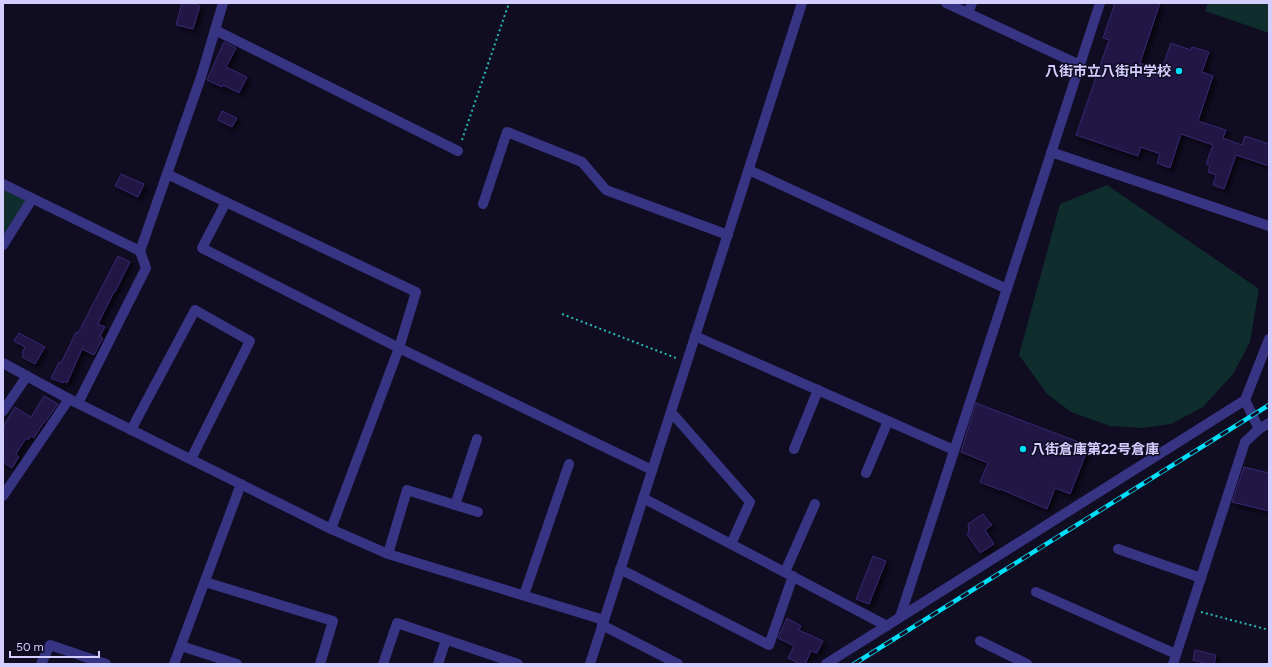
<svg xmlns="http://www.w3.org/2000/svg" width="1272" height="667" viewBox="0 0 1272 667" font-family="Figtree,'Noto Sans JP',sans-serif">
<style>
.green{fill:#0f2d2c}
.building{fill:#211745;stroke:#372772;filter:url(#shadow)}
.lines{fill:none;stroke-linecap:round;stroke-linejoin:round}
.path{stroke:#26bab2;stroke-width:2;stroke-dasharray:2 3;stroke-linecap:butt}
.minor{stroke:#383484;stroke-width:10}
.rail-casing{stroke:#00def9;stroke-width:4.5}
.rail{stroke:#100c22;stroke-width:3;stroke-dasharray:9;stroke-linecap:butt}
.poi-dot{fill:#00def9;stroke:#100c22;stroke-width:1.5}
.labels{text-anchor:middle;stroke-width:3;stroke-linejoin:round;paint-order:stroke}
.poi-label{font-size:14px;font-weight:bold;fill:#d4ceff;stroke:#100c22;text-anchor:end}
</style>
<defs>
<filter id="shadow"><feDropShadow dx="3.5" dy="3.5" stdDeviation="2" flood-color="#0009"/></filter>
</defs>
<rect width="100%" height="100%" fill="#100c22"/>
<g class="green">
<path d="M1208,3H1269V33L1205,11Z"/>
<path d="M1107,185L1259,289L1250,342L1233,374L1203,407L1171,424L1142,428L1110,426L1071,412L1047,394L1019,355L1060,204Z"/>
<path d="M3,189L26,200L3,237Z"/>
</g>
<g class="building">
<path d="M182,3H190L200,6L193,29L176,25Z"/>
<path d="M1115,3H1160L1140,63L1161,71L1171,43L1191,50L1192,47L1209,52L1202,72L1213,76L1198,121L1226,130L1223,138L1242,145L1245,136L1269,144V166L1236,155L1224,189L1213,185L1216,175L1208,172L1210,166L1206,164L1213,145L1181,134L1170,168L1157,163L1160,154L1141,147L1138,156L1076,135L1109,40L1103,38Z"/>
<path d="M224,42L236,48L226,67L247,77L239,93L223,85L222,87L207,80Z"/>
<path d="M222,111L237,118L232,127L218,120Z"/>
<path d="M121,174L144,184L138,197L115,186Z"/>
<path d="M118,256L130,262L115,292H114L98,324L105,327L100,336L103,338L94,355L82,349L67,383L64,381L63,383L51,378L59,362L61,363L76,332L78,333Z"/>
<path d="M19,333L45,347L35,364L22,357L24,354L22,353L25,347L14,341Z"/>
<path d="M44,396L58,404L45,422H44L34,438L31,436L28,440L26,438L16,454L19,457L12,468L3,462V427L15,407L31,417Z"/>
<path d="M976,403L1089,446L1070,494L1055,488L1047,509L1000,489V490L980,482L988,463L961,452Z"/>
<path d="M1244,467L1269,473V511L1232,502Z"/>
<path d="M983,514L992,525L985,530L994,544L980,553L967,534L969,533L968,524Z"/>
<path d="M873,556L886,561L869,604L856,599Z"/>
<path d="M787,618L801,626L799,630L823,641L817,653L811,651L805,664H800L788,658L794,646L778,638Z"/>
<path d="M1195,650L1216,655L1214,664H1208L1193,660Z"/>
</g>
<g class="lines">
<g class="path">
<path d="M462,140L509,3"/>
<path d="M562,314L676,358"/>
<path d="M1201,612L1269,630"/>
</g>
<g class="minor">
<path d="M946,3L1080,65"/>
<path d="M968,13L972,3"/>
<path d="M215,30L458,151"/>
<path d="M1051,152L1269,226"/>
<path d="M749,170L1007,289"/>
<path d="M167,174L416,292L399,348L331,529"/>
<path d="M3,184L140,251"/>
<path d="M226,202L202,248L399,348L652,470"/>
<path d="M483,204L507,132L582,162L606,190L728,235"/>
<path d="M3,245L32,199"/>
<path d="M695,336L954,450"/>
<path d="M3,363L69,399L331,529L388,554L604,620"/>
<path d="M1245,400L1259,429"/>
<path d="M78,403L146,268L140,251L201,77L223,3"/>
<path d="M3,411L27,376"/>
<path d="M671,412L750,502L731,544"/>
<path d="M131,430L195,310L250,341L191,459"/>
<path d="M794,449L818,390"/>
<path d="M866,473L888,421"/>
<path d="M3,496L69,399"/>
<path d="M643,498L887,626"/>
<path d="M455,505L477,439"/>
<path d="M1118,549L1201,578"/>
<path d="M388,554L407,490L478,512"/>
<path d="M620,569L769,645L793,576"/>
<path d="M785,572L815,504"/>
<path d="M205,582L333,621L320,664"/>
<path d="M1036,592L1176,654"/>
<path d="M524,595L569,464"/>
<path d="M900,617L1100,3"/>
<path d="M602,625L678,664"/>
<path d="M980,641L1027,664"/>
<path d="M181,646L237,664"/>
<path d="M41,664L50,645L106,664"/>
<path d="M174,664L241,484"/>
<path d="M383,664L397,623L518,664"/>
<path d="M438,664L446,640"/>
<path d="M590,664L802,3"/>
<path d="M826,664L1245,400L1269,339"/>
<path d="M1173,664L1245,442L1259,429L1269,423"/>
</g>
<defs>
<path id="rail" d="M854,664L1269,405"/>
</defs>
<use href="#rail" class="rail-casing"/>
<use href="#rail" class="rail"/>
</g>
<g class="poi-dot">
<circle cx="1179" cy="71" r="4"/>
<circle cx="1023" cy="449" r="4"/>
</g>
<g class="labels">
<g class="poi-label">
<text x="1171" y="76">八街市立八街中学校</text>
<text x="1031" y="454" text-anchor="start">八街倉庫第22号倉庫</text>
</g>
</g>
<rect width="1272" height="667" fill="none" stroke="#d4ceff" stroke-width="8"/>
<path d="M10 651v6h89v-6" fill="none" stroke="#d4ceff" stroke-width="2"/>
<text x="16" y="651" font-size="12" fill="#d4ceff" stroke="#100c22" stroke-width="3" paint-order="stroke">50 m</text>
</svg>
